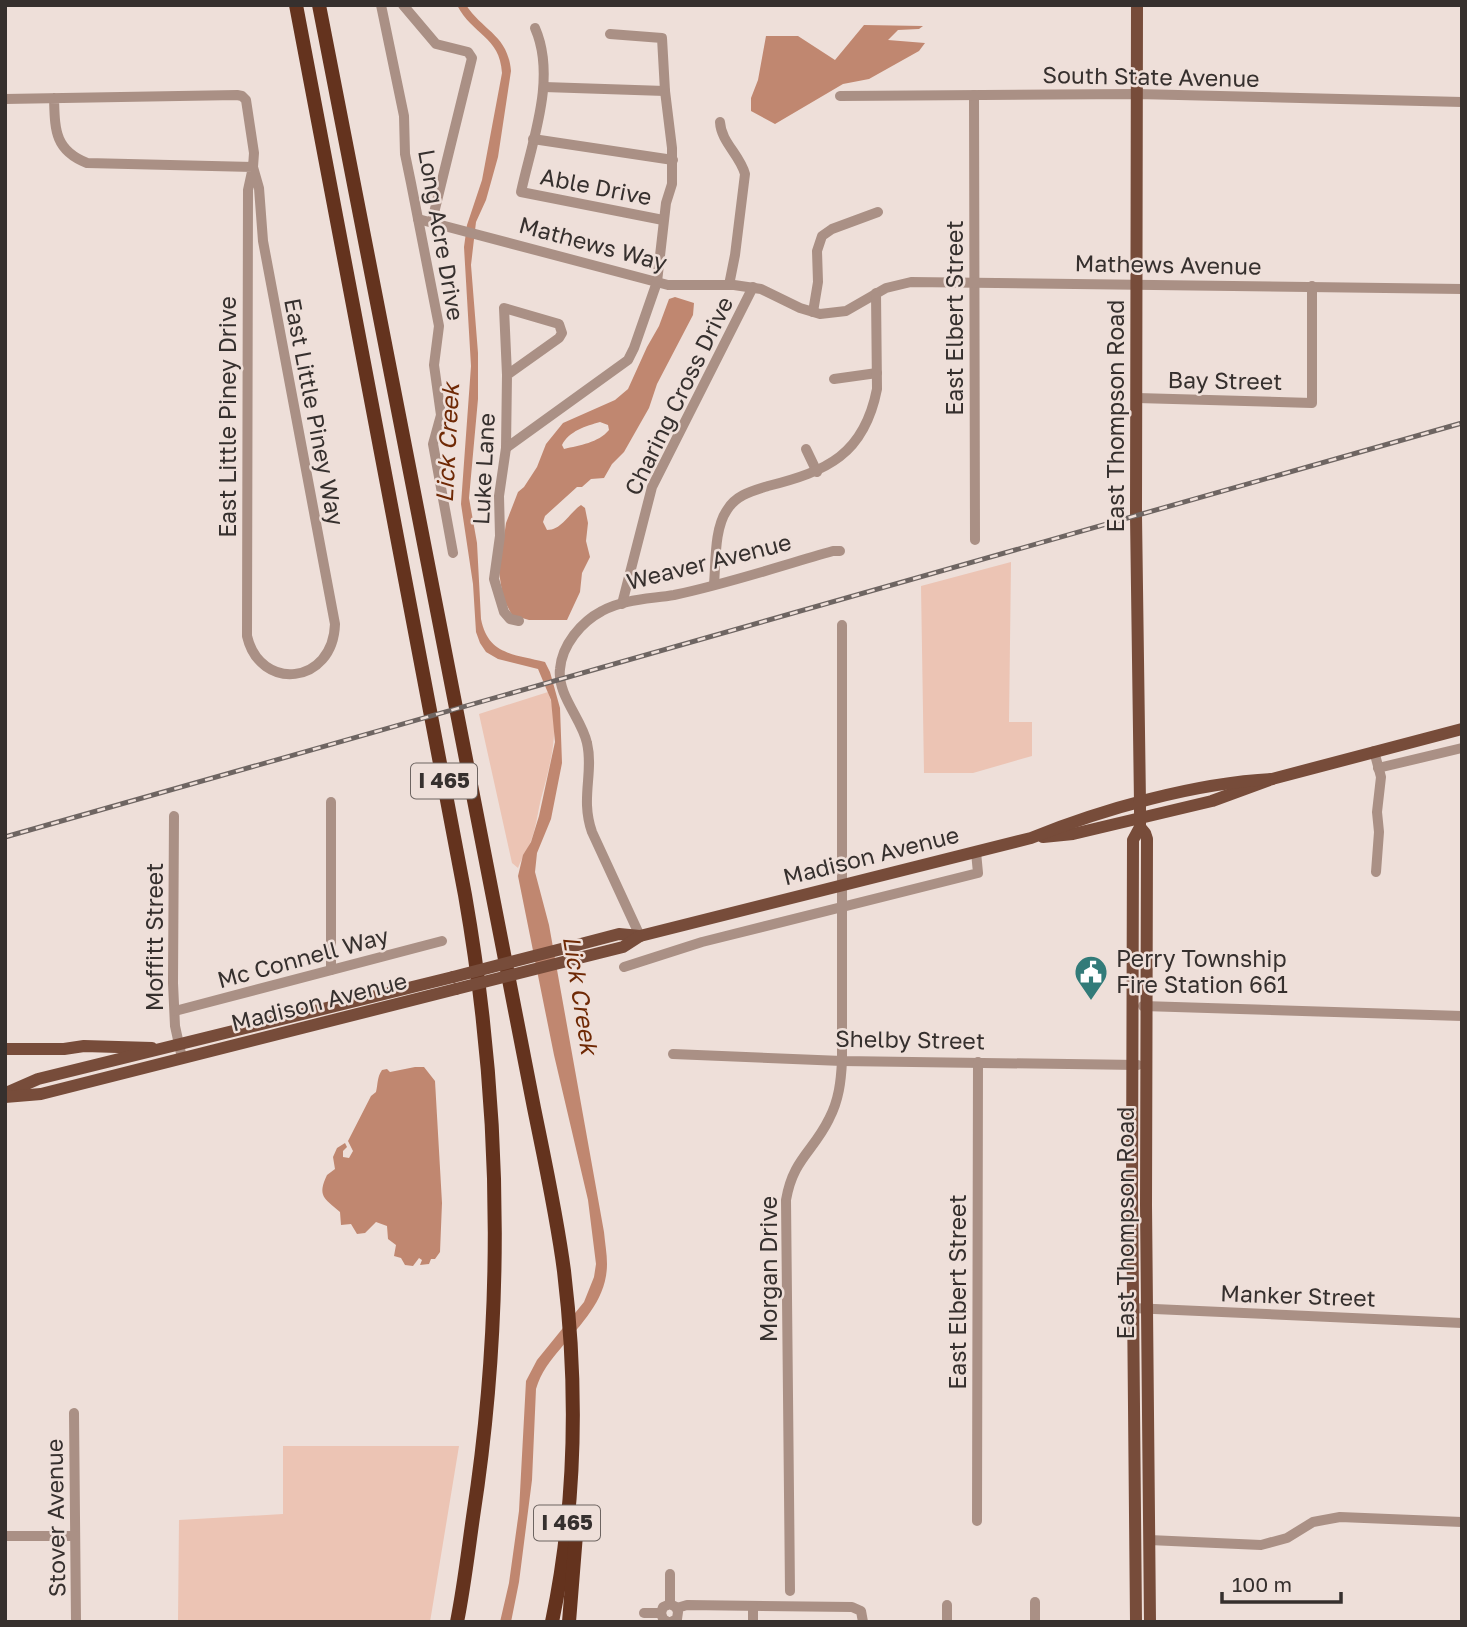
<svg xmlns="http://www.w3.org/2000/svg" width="1467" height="1627" viewBox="0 0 1467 1627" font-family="'Golos Text',sans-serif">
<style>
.green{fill:#ecc4b4}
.water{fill:#c08770;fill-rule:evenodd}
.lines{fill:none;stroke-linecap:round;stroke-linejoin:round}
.minor{stroke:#aa9085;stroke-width:10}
.major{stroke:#774c3a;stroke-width:12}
.highway{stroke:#64331e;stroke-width:14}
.rail-casing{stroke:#6e6562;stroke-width:5}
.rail{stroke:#eedfd9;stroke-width:2.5;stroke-dasharray:8;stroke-linecap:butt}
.major-bridge{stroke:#774c3a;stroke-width:12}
.labels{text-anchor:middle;stroke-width:5;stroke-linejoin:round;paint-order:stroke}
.shield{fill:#eedfd9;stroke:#6d6461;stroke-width:2}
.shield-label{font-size:21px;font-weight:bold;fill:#36302e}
.street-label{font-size:23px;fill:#36302e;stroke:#eedfd9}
.poi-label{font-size:23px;fill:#36302e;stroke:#eedfd9;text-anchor:start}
.water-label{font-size:24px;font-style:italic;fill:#6f2905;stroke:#eedfd9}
</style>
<rect width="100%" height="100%" fill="#eedfd9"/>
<g class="green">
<path d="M1011,562L1009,722H1032V756L973,773H924L921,586Z"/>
<path d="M548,692C561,726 551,762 542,795C538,809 537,824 532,838C529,848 522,857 518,868L512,863L479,714Z"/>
<path d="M283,1446H459L430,1622H178L179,1520L283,1514Z"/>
</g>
<g class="water">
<path d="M457,5H466C483,31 508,35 511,71L498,157L486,200L476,222L471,265L478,353V399L469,498L477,543L481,619C488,655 514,654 545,662L550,672L560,708L562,763L551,819L537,853L535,872L549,925L604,1232C605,1243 607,1254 607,1264C607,1299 582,1323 561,1348C550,1361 541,1372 536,1389L532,1480L519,1582L511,1622H500L509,1583L519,1511L526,1381L537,1360L584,1302L594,1277L596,1264L588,1200L554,1055L518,876L523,855L531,842L539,816L555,742L551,700L538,669L498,659L486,652L480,643L476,632L473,584L461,504L471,366L464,247L467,225L482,180L502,73C500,36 472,35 457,5Z"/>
<path d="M864,25L923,26L919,29L898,30L888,40L925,43L919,51L869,79L843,84L775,124L751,111V98L758,80L766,36H798L835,60Z"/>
<path d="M675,297L694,303L693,315L657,384L649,408L624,452L612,464L604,478L591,479L582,487H577L545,516L543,522L547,530C562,530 569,513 581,505L585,508L588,523L586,541L590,557L582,573L580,592L567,620H529L512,615L503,598L499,572L506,523L518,492L524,487L537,467L546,444L563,423L615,400L628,389L647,347L659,326L669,299ZM600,422L608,425L609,430C598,443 580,445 564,449L562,445C569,431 586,426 600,422Z"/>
<path d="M415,1067H424L435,1081L442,1203L440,1252L435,1259H431L429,1264L420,1265L422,1260L419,1258L413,1266L405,1265L401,1258L394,1256L396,1245L388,1239L387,1226L376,1222L365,1233L357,1234L351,1224L341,1225L340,1212C324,1198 317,1196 327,1175L335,1169L333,1157L337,1148L345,1143L347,1147L343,1151V1157L349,1158L353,1151L348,1141L371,1096L376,1092C378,1084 377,1077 382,1070L387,1069L390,1072Z"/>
</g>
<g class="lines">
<g class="minor">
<path d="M381,5L404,116L405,154L411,183L439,326L434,365L441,415L433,444L453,553"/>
<path d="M403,5L436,44L468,52L472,58L432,221"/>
<path d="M535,28C557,78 532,141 521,192L663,220"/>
<path d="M544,87L665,91"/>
<path d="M974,95L975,540"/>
<path d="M840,96L1137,94L1462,102"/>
<path d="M5,99L237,95L242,96L246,100L254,153L253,167L259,188L263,241L335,624C333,685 260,692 247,636L248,190L253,167L87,163C54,150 55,129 54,98"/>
<path d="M720,122C721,142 740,155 745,174L735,255L729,285"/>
<path d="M533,139L673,160"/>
<path d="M418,219L668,285H734L761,289L800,308L820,314L846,311L886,288L911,282L1462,289"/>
<path d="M813,312L818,282L817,251L822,236L832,229L878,212"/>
<path d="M507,375L559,338L562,333L559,324L504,308L507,375L506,448L499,496L500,536L494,579L504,612L510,619L519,621"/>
<path d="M834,379L877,373"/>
<path d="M1137,398L1312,403V286"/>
<path d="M506,448L628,360L634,348L657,282L666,203L672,184V148L665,91L662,38L610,34"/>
<path d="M806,449L817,472"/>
<path d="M714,584C716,562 714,529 727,510C736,495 752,491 768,486C827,471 864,455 877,389L876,293"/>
<path d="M622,604L652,487L753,287"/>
<path d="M1374,751L1381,777L1377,812L1379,832L1376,872"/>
<path d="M1378,768L1462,748"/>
<path d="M331,802V970"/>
<path d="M174,816L173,983L175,1026L182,1058"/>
<path d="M640,936L592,832C580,798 594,773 587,743C582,719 557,695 560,669C562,645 581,622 602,611C623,599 650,599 674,595C727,584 780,566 833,551H840"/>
<path d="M624,967L702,942L978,873L976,852"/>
<path d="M1143,1006L1462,1016"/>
<path d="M175,1011L442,941"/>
<path d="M673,1054L842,1061L1138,1065"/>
<path d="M1132,1308L1462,1323"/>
<path d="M74,1413L76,1622"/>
<path d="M977,1521L978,1062"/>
<path d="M5,1536H75"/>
<path d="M1149,1540L1261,1545L1287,1538L1313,1522L1340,1517L1462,1522"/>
<path d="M790,1591L786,1200C793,1159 813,1152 829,1119C839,1100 841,1081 842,1061V625"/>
<path d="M670,1604V1574"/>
<path d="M677,1608L687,1605L852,1607L861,1611L863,1622"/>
<path d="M644,1613H661"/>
<path d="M668,1622L663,1619L661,1613L663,1607L670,1604L676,1607L678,1612L677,1619L671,1622"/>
<path d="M753,1622V1606"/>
<path d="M947,1622V1605"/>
<path d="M1035,1622V1602"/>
</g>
<g class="major">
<path d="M1140,827L1145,833L1147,839L1146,1205L1150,1622"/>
<path d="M1043,837L1073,834L1212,801L1272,779L1462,729"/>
<path d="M577,945L619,934L640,936"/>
<path d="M579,958L623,947L640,936L1031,838C1103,809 1195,783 1272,779"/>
<path d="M5,1049H64L84,1046L152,1048"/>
<path d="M6,1093L38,1079L453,977"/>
<path d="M5,1097L41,1094L456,989"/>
<path d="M1136,1622L1132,1191L1133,840L1140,827V803L1136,516L1137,5"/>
</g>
<g class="highway">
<path d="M296,5L465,895C501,1101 505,1310 473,1517C468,1552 464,1587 457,1622"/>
<path d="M319,5L534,1108C545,1162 557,1217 564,1271C578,1387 576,1507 552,1622"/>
<path d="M569,1622L577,1522"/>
</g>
<defs>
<path id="rail" d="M5,837L1462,423"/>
</defs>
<use href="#rail" class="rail-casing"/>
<use href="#rail" class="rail"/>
<g class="major-bridge">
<path d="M453,977L577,945"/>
<path d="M456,989L579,958"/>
</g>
</g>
<defs>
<symbol id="civic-pin" viewBox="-11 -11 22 30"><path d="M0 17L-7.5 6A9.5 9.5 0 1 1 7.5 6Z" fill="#327b79" stroke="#eedfd9"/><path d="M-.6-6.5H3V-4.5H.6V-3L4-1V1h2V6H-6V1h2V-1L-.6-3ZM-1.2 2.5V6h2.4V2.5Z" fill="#fff"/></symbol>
</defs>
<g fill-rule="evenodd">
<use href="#civic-pin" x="1072" y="953" width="38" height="52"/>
</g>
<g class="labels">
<g class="shield">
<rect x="411" y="763.5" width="66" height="35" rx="5"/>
<rect x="534" y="1505.5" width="66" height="35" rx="5"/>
</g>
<g class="shield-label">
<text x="444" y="788">I 465</text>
<text x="567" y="1530">I 465</text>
</g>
<g class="street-label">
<text transform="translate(1151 77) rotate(1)" y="8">South State Avenue</text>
<text transform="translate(596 187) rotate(11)" y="8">Able Drive</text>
<text transform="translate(441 235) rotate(80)" y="8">Long Acre Drive</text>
<text transform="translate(593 244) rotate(15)" y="8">Mathews Way</text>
<text transform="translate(1168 265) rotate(1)" y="8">Mathews Avenue</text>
<text transform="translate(955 318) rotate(-90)" y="8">East Elbert Street</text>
<text transform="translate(1225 381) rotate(1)" y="8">Bay Street</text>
<text transform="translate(679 396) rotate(-64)" y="8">Charing Cross Drive</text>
<text transform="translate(314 412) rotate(79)" y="8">East Little Piney Way</text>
<text transform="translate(1116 416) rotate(-90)" y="8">East Thompson Road</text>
<text transform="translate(228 417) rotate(-90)" y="8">East Little Piney Drive</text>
<text transform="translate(484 469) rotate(-87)" y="8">Luke Lane</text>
<text transform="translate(709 562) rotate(-14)" y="8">Weaver Avenue</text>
<text transform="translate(871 856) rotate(-14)" y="8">Madison Avenue</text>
<text transform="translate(155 937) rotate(-90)" y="8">Moffitt Street</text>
<text transform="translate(303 958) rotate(-15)" y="8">Mc Connell Way</text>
<text transform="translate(319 1002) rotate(-14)" y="8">Madison Avenue</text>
<text transform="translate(910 1040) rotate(1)" y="8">Shelby Street</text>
<text transform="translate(1126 1223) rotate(-90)" y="8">East Thompson Road</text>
<text transform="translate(769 1269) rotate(-90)" y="8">Morgan Drive</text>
<text transform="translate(958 1292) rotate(-90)" y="8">East Elbert Street</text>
<text transform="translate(1298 1296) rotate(2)" y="8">Manker Street</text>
<text transform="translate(56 1518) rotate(-91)" y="8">Stover Avenue</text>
</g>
<g class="poi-label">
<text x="1116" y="967">Perry Township<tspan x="1116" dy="26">Fire Station 661</tspan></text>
</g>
<g class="water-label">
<text transform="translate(448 443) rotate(-87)" y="8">Lick Creek</text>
<text transform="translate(580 995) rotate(81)" y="8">Lick Creek</text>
</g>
</g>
<rect width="1467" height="1627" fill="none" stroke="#36302e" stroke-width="14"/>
<path d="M1222 1592v10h119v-10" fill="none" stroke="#36302e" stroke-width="3.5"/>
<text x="1232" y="1592" font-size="21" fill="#36302e" stroke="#eedfd9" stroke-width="5" paint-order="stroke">100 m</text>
</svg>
